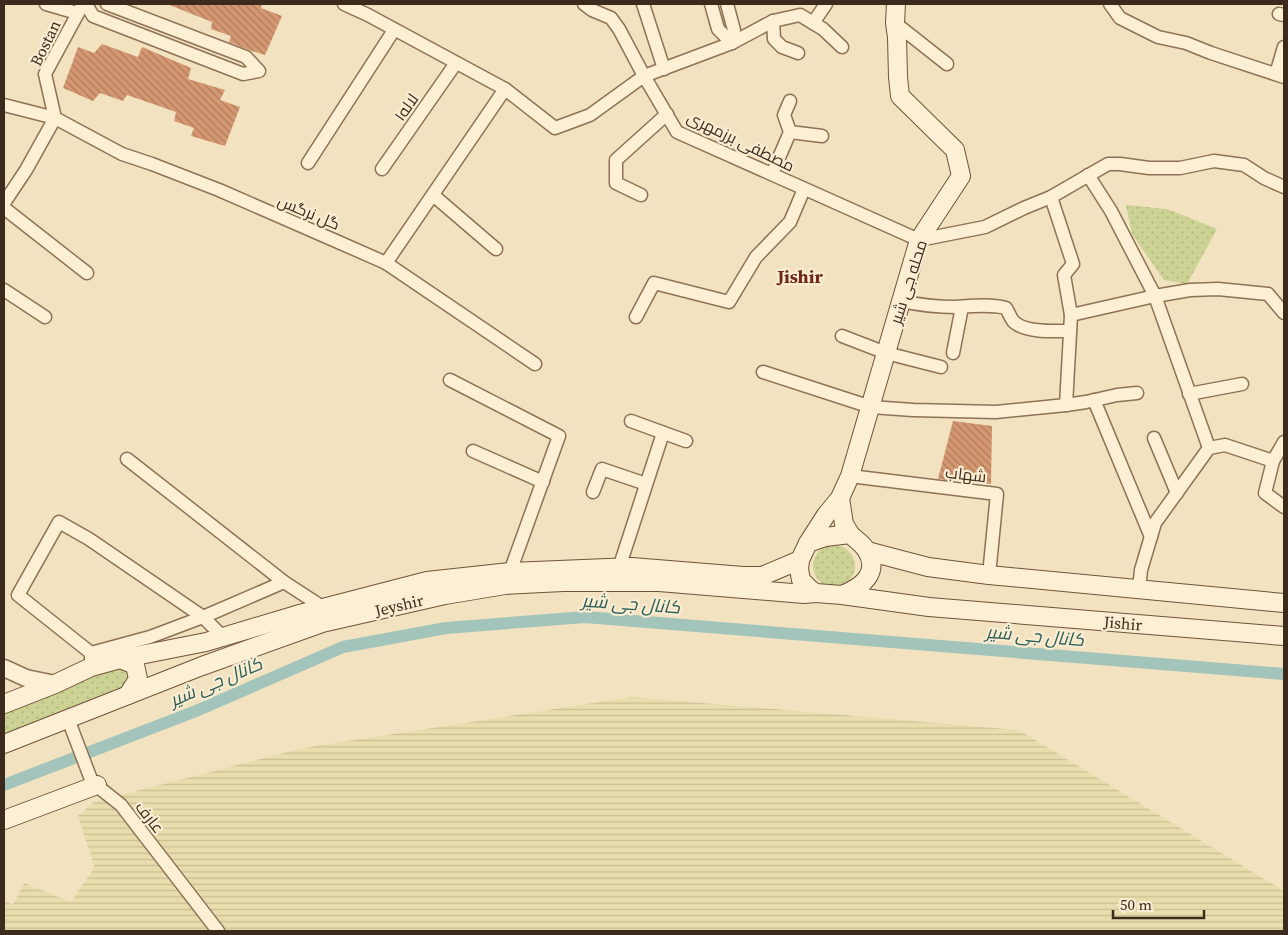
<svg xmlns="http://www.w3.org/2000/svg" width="1288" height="935" viewBox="0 0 1288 935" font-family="'Source Serif 4',Cairo,serif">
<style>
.farmland{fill:url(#farmland-rules)}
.green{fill:url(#green-dots)}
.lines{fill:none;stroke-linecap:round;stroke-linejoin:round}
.canal{stroke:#a3c4ba;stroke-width:12}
.building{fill:url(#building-back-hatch)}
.minor-casing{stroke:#8e7256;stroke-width:15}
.tertiary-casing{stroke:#8e7256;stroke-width:19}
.secondary-casing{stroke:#6f5339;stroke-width:20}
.minor{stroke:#fcefd4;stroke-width:12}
.tertiary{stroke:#fcefd4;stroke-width:16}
.secondary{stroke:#fcefd4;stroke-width:18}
.labels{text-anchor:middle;stroke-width:4.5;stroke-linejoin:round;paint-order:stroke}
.street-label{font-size:16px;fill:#3c2a1c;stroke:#f9ecd1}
.neighbourhood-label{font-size:18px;font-weight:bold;fill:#6d2617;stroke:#f9ecd1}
.water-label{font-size:18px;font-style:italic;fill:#2a5d58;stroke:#f9ecd1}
</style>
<defs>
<pattern id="farmland-rules" width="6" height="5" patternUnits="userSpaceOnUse" patternTransform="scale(1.25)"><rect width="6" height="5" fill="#e9ddad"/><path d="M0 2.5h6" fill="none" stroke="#c9be94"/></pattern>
<pattern id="green-dots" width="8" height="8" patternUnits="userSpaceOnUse" patternTransform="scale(1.25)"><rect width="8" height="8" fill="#ccd293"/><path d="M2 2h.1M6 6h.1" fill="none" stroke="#b0b47e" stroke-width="1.8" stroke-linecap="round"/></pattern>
<pattern id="building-back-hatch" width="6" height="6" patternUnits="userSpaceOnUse" patternTransform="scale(1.25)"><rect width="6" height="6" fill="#d59872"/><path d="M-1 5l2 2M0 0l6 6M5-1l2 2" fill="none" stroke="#ae7c5d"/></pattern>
</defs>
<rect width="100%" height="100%" fill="#f2e2c0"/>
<path class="farmland" d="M632,697L1019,730L1284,891V931H4V900L13,905L24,883L71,902L92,871L94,865L78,816L94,802L303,748Z"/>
<g class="green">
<path d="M1126,205L1167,209L1217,229L1187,284L1164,280L1132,234Z"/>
<circle cx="834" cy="566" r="21"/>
<path d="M118,667L127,669L129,675L126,687L4,735V713Z"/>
</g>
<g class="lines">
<path class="canal" d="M4,785L196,711L343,647L446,628L585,617L1284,674"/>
</g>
<g class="building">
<path d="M167,4H262L261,8L282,16L265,55L252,51L229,42L231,36L211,29L212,22Z"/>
<path d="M102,44L138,57L142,47L191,68L188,79L225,90L220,100L240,107L225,146L191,136L194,128L174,121L176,112L127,95L123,101L100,93L93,101L63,88L78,47L94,53Z"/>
<path d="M953,421L992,426L991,484L938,479Z"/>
</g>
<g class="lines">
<defs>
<g id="minor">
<path d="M46,4L77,13"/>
<path d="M86,4L93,16L243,74L259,71L246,57L107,4"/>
<path d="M344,4L368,15L505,89L555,128L590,115L644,76L677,132L823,197L919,240L985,227L1024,208L1051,197L1108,164H1120L1149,168H1180L1214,161L1244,165L1264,178L1284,187"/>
<path d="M584,4L592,10L611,18L619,29L644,76L732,43L773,21L800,15L823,29L842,47"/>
<path d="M643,4L664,69"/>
<path d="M711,4L718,29L732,43"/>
<path d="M727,4L734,30L732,43"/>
<path d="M1110,4L1120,18L1158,37L1186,43L1211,53L1284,77"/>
<path d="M1279,14L1284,15"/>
<path d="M773,21L774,39L782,47L798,53"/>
<path d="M813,23L826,4"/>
<path d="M895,23L947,64"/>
<path d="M1276,74L1284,47"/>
<path d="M790,101L784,115L790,132L822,136"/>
<path d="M4,105L55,118L122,154L152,164L219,190L336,241L386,263L535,364"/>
<path d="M308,163L394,30"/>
<path d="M382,169L456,63"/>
<path d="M772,174L790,132"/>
<path d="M1088,175L1111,211L1155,296L1190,290L1218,289L1268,294L1284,313"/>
<path d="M433,195L496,249"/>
<path d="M641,195L616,183V160L667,114"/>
<path d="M1051,197L1073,264L1064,275L1071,315L1066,405"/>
<path d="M4,203L26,170L55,118L45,74L83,4"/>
<path d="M4,208L87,273"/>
<path d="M386,263L505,89"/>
<path d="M4,290L45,317"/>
<path d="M901,301C919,305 937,307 956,307C972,306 990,304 1006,308C1009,313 1011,319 1014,322C1026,333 1055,331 1070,331"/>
<path d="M1071,315L1155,296L1209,448"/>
<path d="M636,317L654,283L729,302L756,257L790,222L804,189"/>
<path d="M842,336L886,353L941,367"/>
<path d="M953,353L962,307"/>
<path d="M763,372L871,407L913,410L996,412L1066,405L1086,402L1117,395L1137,393"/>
<path d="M450,380L559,436L510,572"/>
<path d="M1189,394L1242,384"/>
<path d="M1094,400L1151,537"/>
<path d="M631,421L686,441"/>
<path d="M1154,438L1177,493"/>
<path d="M1284,442L1273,461L1265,493L1284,507"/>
<path d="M473,451L543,482"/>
<path d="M127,459L284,582L324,608"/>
<path d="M850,476L997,494L989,575"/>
<path d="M593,492L602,469L646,484"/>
<path d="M619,568L663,433"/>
<path d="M1139,589L1141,570L1155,523L1209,448L1225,445L1273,461"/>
<path d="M91,653L150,637L203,617L284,582"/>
<path d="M91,667V653L18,595L59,522L89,539L203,617L223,637"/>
<path d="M68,719L92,782L121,805L218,931"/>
</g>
<path id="tertiary" d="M4,668L26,678L55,684"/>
<g id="secondary">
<path d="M840,498L844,524L850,534"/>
<path d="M808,543L826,515L840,498L850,476L919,240L961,176L955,150L900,96L898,77L897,37L895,23L896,4"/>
<path d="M867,551L928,567L989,575L1284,603"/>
<path d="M842,595C862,587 880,573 867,551C863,544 855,539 850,534L825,537L808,543L800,560L799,569L801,580L811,590L816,593L842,595L929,607L1284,636"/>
<path d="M120,659L135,665L138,679L128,695"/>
<path d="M4,704L55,684L91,667L120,659L206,642L296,615L427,581L510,572L632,567L743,576H762L800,560"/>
<path d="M4,744L202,666L322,623L445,595L505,585L563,582H659L804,594L816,593"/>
<path d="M4,820L97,785"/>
</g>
</defs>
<use href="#minor" class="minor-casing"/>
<use href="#tertiary" class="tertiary-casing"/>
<use href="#secondary" class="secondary-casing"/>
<use href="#minor" class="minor"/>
<use href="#tertiary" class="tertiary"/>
<use href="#secondary" class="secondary"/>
</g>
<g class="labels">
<g class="street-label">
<text transform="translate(45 43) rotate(-64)" y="6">Bostan</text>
<text transform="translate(406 107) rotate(-55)" y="6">لاله۱</text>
<text transform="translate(741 141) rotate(26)" y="6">مصطفی برزمهری</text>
<text transform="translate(309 212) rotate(23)" y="6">گل نرگس</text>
<text transform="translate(908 282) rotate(-72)" y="6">محله جی شیر</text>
<text transform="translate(966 474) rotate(7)" y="6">شهاب</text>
<text transform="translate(399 605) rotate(-13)" y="6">Jeyshir</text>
<text transform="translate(1123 623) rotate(5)" y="6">Jishir</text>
<text transform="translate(150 817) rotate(52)" y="6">عارف</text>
</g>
<g class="neighbourhood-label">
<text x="800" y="283">Jishir</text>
</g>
<g class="water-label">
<text transform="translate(631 604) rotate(4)" y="6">کانال جی شیر</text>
<text transform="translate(1035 636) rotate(5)" y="6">کانال جی شیر</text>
<text transform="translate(216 682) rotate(-23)" y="6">کانال جی شیر</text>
</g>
</g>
<rect width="1288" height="935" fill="none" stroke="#3c2a1c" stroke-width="10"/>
<path d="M1113 910v8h91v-8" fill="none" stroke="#3c2a1c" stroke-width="2.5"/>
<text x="1120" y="910" font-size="15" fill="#3c2a1c" stroke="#f9ecd1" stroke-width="4" paint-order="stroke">50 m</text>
</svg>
